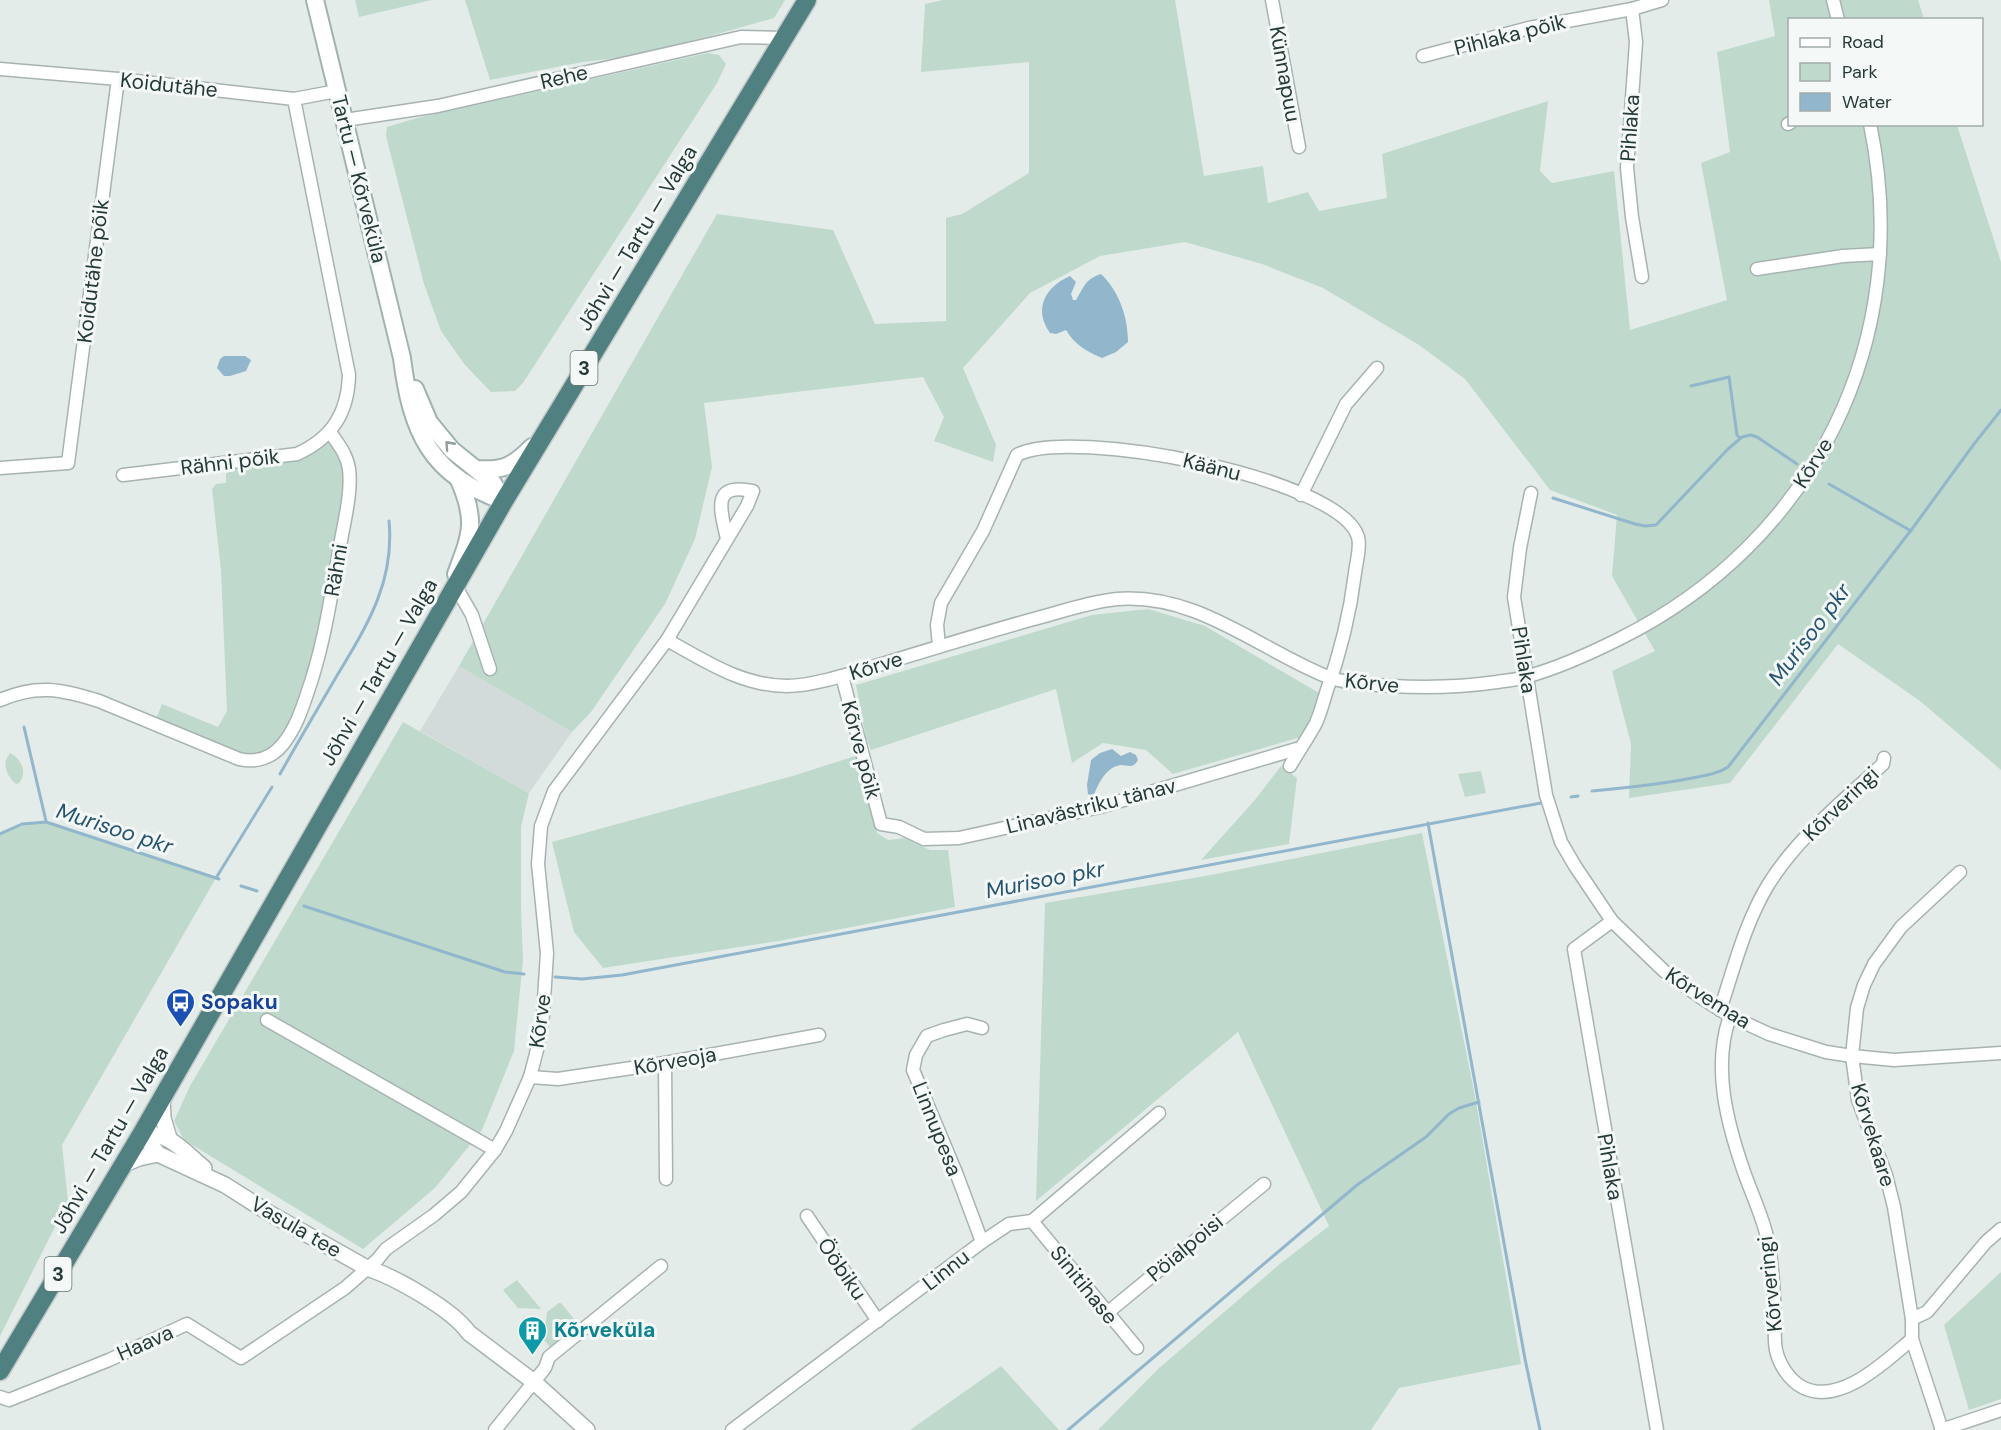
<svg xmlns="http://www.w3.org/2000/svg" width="2001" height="1430" viewBox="0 0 2001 1430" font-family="'DM Sans',sans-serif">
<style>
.built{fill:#d2dbd9}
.green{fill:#bfdacc}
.water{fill:#92b6cb}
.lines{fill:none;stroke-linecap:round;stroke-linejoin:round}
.stream{stroke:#92b6cb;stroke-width:3}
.minor-casing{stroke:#a7b3b2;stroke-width:15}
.tertiary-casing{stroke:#a7b3b2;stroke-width:18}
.secondary-casing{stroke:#a0b3b0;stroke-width:20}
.trunk-casing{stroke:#c2c8c8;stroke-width:21}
.minor{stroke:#fff;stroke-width:12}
.tertiary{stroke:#fff;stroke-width:15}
.secondary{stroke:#fff;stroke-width:16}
.trunk{stroke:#50807f;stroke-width:18}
.oneway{stroke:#929d9c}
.labels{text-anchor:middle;stroke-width:6;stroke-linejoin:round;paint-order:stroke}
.shield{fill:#f4f8f7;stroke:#637473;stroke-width:1.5}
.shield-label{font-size:20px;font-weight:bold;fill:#253b3a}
.street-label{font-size:21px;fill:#253b3a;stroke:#f4f8f7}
.transit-label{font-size:21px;font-weight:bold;fill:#164399;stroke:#f4f8f7;text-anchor:start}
.culture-label{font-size:21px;font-weight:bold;fill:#0d838f;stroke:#f4f8f7;text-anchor:start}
.water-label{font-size:22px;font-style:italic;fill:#255571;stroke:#f4f8f7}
</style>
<rect width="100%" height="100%" fill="#e4ecea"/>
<path class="built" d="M459,666L572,732L529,793L420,731Z"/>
<g class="green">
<path d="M355,0H432L359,17Z"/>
<path d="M465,0H785L774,18L643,55L583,62L490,80Z"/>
<path d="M943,0H1175L1204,176L1263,166L1268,203L1308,192L1319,211L1387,198L1382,154L1548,101L1540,171L1552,183L1614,171L1630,330L1727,300L1701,163L1730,152L1717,52L1775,36L1769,0H1918L1924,19L1790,20V124L1957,125L2001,262V770L1920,701L1838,644L1730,783L1629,798L1631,744L1612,671L1655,651L1612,576L1617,515L1550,490L1465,379L1419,345L1323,288L1262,264L1185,242L1100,256L1030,293L963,368L996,445L993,462L934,441L944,417L923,377L704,403L712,467L695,539L665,604L591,712L572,732L459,666L717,214L833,230L875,324L946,321V218L962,214L1029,173V62L921,72L925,4Z"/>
<path d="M708,53L719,55L726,64L717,83L523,383L515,391L491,392L465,365L441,331L424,284L386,136L387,127L417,118Z"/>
<path d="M330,432L349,469L317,666L283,745L256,756L240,753L156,719L162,704L218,727L227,711L221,570L212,489L216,484L226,483V462L297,454Z"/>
<path d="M1148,609L1205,626L1319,693L1311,717L1301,737L1173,774L1146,750L1103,743L1072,763L1056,689L871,750L866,738L856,685L1092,615Z"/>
<path d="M403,722L529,793L521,827V908L523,960L514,1051L482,1130L435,1188L363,1249L184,1140L174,1121L190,1086Z"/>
<path d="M10,753C21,758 28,773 19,783L16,784C7,776 1,764 10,753Z"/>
<path d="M858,755L877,833L888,840L904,838L930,850H948L955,907L779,941L603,968L574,932L552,842L796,775Z"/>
<path d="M1281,766L1297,778L1289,844L1201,860L1254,801Z"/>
<path d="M1481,771L1486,793L1465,797L1458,774Z"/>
<path d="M46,822L216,878L62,1145L68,1201L0,1336V834L22,824Z"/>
<path d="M1422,833L1475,1096L1521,1364L1399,1388L1371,1430H1098L1158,1369L1281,1263L1329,1226L1238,1032L1036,1201L1045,903L1211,875Z"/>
<path d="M2001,1272V1399L1969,1410L1944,1325Z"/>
<path d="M517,1280L541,1309L518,1308L503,1290Z"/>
<path d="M559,1303H561L579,1325L551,1348L544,1340L547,1312Z"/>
<path d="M1001,1366L1059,1430H910Z"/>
</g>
<g class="water">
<path d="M1101,274C1119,291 1128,317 1128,342L1116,352L1102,358C1086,351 1075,345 1066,330L1056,334L1050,333C1033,309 1045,287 1070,276L1076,282L1071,294L1073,300H1076C1084,287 1085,279 1101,274Z"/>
<path d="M224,356H245L251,360L246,371L230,376H224L217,368L220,359Z"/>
<path d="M1112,749L1121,756L1130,752L1136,755L1138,760C1133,769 1129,765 1121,765C1107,766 1098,784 1094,795L1092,796L1088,794L1087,785L1091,760L1100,753Z"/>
</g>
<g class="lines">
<g class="stream">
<path d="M1691,386L1729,377L1737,435L1740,438"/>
<path d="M1829,484L1911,531"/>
<path d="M1553,498L1635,524L1645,526L1656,525L1728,449L1742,437L1751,435L1757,437L1797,464"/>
<path d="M24,727L46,821"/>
<path d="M280,774C298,742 317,710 335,679C366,627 395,583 389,521"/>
<path d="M1592,791C1624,788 1656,785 1687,779C1701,776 1716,775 1728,767L1912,529L1974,444L2001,410"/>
<path d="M1571,797L1578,796"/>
<path d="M1428,823L1525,1359L1540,1430"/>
<path d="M0,834L22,824L46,822L219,879"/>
<path d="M216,878L272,787"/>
<path d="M241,886L257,891"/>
<path d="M304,906L505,972L524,974"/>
<path d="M555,977L582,979L622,975L1541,803"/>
<path d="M1068,1430L1357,1185L1426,1137L1449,1114L1459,1108L1479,1102"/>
</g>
<defs>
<g id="minor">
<path d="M1272,0L1299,147"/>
<path d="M1833,0L1838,20"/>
<path d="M1632,9L1636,42L1627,168L1632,217L1642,277"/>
<path d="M1423,56L1529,28L1632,9L1662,0"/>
<path d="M0,69L118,79L294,99L337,91"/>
<path d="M345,120L438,106L741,37L783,38"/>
<path d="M1788,124L1790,123"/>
<path d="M1757,269L1843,256L1880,254"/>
<path d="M0,468L68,463L118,79"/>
<path d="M123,475L297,454C332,438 348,413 349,375L294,99"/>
<path d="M1531,493L1520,548L1514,597L1546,795L1561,842L1575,866L1612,921L1664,971L1700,997L1730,1016L1769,1034L1826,1052L1852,1056L1894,1060L2001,1053"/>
<path d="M1301,495L1346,404L1377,368"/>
<path d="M455,585L472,615L490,669"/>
<path d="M667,640L747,506L753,491C710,482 721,511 727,539"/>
<path d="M939,646L937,625L941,603L983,531L1017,455C1070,426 1341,478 1358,537C1361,547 1356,563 1355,573C1350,614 1340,654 1326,693C1323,703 1320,714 1316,723C1308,738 1298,752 1290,766"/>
<path d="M842,676L881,824L899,827L924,839L959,838L1100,807L1300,748"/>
<path d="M0,700C37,684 61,689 99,701L239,759C256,763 272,758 283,744C295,729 301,712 307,694C324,646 331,596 340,546C344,522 352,493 349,469C347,454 338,444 330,432"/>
<path d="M1612,921L1574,949L1657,1430"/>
<path d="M1720,1010C1734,968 1745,923 1768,885C1797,838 1843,801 1883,764L1884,758"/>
<path d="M1730,1016C1712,1067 1727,1123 1744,1172C1752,1195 1763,1217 1768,1241C1773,1266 1774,1293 1775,1318C1775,1329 1774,1340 1776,1350C1779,1364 1789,1380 1802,1387C1839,1407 1886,1361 1912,1339"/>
<path d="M267,1020L495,1150"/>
<path d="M665,1063L666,1179"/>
<path d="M530,1077L558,1079L665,1063L819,1035"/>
<path d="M807,1216L878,1321"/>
<path d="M1032,1221L1137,1348"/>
<path d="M982,1242L957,1175L913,1070L916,1055L927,1036L944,1030L967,1024L982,1028"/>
<path d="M1107,1313L1264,1184"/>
<path d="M1912,1319L1927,1312L1986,1242L2001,1229"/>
<path d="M0,1397L9,1400L109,1360L187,1324L241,1358L345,1288L377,1260L386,1249L434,1215L461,1192L495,1150L506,1131L530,1077L538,1046L543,1015L547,953L538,864L541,826L554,791L667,640C705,661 742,686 787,686C814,686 855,672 882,664C931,649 980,634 1030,620C1058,613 1087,602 1117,599C1198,593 1258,649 1328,677C1342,683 1375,685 1392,686C1428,688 1462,687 1497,682C1508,680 1519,680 1529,676C1560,667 1591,653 1619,639C1815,542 1915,339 1870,124"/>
<path d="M495,1430L545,1368L549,1357L661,1266"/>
<path d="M732,1430L982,1242L1009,1224L1032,1221L1159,1113"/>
<path d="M1941,1430L2001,1410"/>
<path d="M1942,1430L1912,1339V1319L1894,1207L1886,1175L1858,1100L1852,1056L1857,1008L1864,985L1874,964L1901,927L1960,872"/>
</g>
<g id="tertiary">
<path d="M162,1096L163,1118L169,1138"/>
<path d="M142,1133L158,1154L225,1185L269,1213L367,1268C395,1277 452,1309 469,1333L534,1382L587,1430"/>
<path d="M142,1133C172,1134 182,1150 204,1168"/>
<path d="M122,1165L139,1158L158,1154"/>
</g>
<g id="secondary">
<path d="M315,0L402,358C411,431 430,476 504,501"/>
<path d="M415,389L429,422L452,450L493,483L504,501"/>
<path d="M476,469C504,471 513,466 532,447"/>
<path d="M456,574C471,534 477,521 459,480"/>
</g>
<path id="trunk" d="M0,1371L142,1133L504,501L807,0"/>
</defs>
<use href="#minor" class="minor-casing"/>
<use href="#tertiary" class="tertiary-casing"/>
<use href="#secondary" class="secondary-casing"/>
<use href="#trunk" class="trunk-casing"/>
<use href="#minor" class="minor"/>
<use href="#tertiary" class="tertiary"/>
<use href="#secondary" class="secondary"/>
<use href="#trunk" class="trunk"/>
</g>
<defs><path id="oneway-chevron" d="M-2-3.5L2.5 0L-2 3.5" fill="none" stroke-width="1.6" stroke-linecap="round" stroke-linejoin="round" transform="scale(1.5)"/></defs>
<use class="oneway" href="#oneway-chevron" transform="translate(449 445) rotate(-132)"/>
<defs>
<symbol id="bus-pin" viewBox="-11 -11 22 30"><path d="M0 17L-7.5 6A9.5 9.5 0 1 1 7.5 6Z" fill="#1a4fb4" stroke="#f4f8f7"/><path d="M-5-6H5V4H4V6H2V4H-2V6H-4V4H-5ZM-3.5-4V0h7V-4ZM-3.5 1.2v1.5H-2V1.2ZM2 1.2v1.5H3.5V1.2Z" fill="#fff"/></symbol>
<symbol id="building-pin" viewBox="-11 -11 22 30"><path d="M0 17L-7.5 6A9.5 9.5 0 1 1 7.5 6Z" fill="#0f9aa8" stroke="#f4f8f7"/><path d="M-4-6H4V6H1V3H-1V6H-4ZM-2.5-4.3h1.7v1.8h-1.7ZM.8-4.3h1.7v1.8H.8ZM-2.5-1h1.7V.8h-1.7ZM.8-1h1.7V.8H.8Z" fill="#fff"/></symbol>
</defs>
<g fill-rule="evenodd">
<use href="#bus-pin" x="164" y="986" width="33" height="45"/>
<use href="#building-pin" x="516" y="1314" width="33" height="45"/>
</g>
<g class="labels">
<g class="shield">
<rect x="570.5" y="351" width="27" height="34" rx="4.5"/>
<rect x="44.5" y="1257" width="27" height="34" rx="4.5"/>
</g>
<g class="shield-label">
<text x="584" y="375">3</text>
<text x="58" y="1281">3</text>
</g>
<g class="street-label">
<text transform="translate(1510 35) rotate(-14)" y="7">Pihlaka põik</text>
<text transform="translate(1285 74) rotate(80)" y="7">Künnapuu</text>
<text transform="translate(564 77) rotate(-13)" y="7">Rehe</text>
<text transform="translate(169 85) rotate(6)" y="7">Koidutähe</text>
<text transform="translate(1630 128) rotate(-86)" y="7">Pihlaka</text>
<text transform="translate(359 179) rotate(76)" y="7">Tartu — Kõrveküla</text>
<text transform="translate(637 238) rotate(-59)" y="7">Jõhvi — Tartu — Valga</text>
<text transform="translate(93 271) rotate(-83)" y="7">Koidutähe põik</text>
<text transform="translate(230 462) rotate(-7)" y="7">Rähni põik</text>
<text transform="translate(1813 463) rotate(-58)" y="7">Kõrve</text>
<text transform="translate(1212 467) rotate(14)" y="7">Käänu</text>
<text transform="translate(336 570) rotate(-80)" y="7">Rähni</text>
<text transform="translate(1524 660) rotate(81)" y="7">Pihlaka</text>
<text transform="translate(876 666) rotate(-17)" y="7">Kõrve</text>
<text transform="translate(379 672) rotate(-60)" y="7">Jõhvi — Tartu — Valga</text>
<text transform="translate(1372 683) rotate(6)" y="7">Kõrve</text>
<text transform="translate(861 750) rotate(75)" y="7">Kõrve põik</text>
<text transform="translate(1841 804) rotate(-44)" y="7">Kõrveringi</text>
<text transform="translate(1091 806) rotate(-14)" y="7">Linavästriku tänav</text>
<text transform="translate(1708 998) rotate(32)" y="7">Kõrvemaa</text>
<text transform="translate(540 1021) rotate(-82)" y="7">Kõrve</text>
<text transform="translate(675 1061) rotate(-10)" y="7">Kõrveoja</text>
<text transform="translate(937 1129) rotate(68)" y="7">Linnupesa</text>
<text transform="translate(1873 1135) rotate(73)" y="7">Kõrvekaare</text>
<text transform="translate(110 1140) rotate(-60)" y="7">Jõhvi — Tartu — Valga</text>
<text transform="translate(1610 1167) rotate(80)" y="7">Pihlaka</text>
<text transform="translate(296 1227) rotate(30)" y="7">Vasula tee</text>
<text transform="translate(1185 1248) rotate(-40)" y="7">Pöialpoisi</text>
<text transform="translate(842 1269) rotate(56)" y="7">Ööbiku</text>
<text transform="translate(946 1270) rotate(-38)" y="7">Linnu</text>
<text transform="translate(1770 1284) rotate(-96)" y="7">Kõrveringi</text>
<text transform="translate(1084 1285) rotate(51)" y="7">Sinitihase</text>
<text transform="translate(145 1343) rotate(-24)" y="7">Haava</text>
</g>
<g class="transit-label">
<text x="201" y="1009">Sopaku</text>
</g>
<g class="culture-label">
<text x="554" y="1337">Kõrveküla</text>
</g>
<g class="water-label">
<text transform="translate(1809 634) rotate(-53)" y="8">Murisoo pkr</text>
<text transform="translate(115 828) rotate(18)" y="8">Murisoo pkr</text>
<text transform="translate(1045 879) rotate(-11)" y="8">Murisoo pkr</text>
</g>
</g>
<rect x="1788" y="18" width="195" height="108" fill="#f4f8f7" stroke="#a1acab" stroke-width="1.5"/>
<rect x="1800" y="38" width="30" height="9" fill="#ffffff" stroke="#a1acab" stroke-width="1.5"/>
<text x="1842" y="48" font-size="18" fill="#253b3a">Road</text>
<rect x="1800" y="63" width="30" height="18" fill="#bfdacc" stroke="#a1acab" stroke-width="1.5"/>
<text x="1842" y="78" font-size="18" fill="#253b3a">Park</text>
<rect x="1800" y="93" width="30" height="18" fill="#92b6cb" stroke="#a1acab" stroke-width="1.5"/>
<text x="1842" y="108" font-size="18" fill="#253b3a">Water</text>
</svg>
